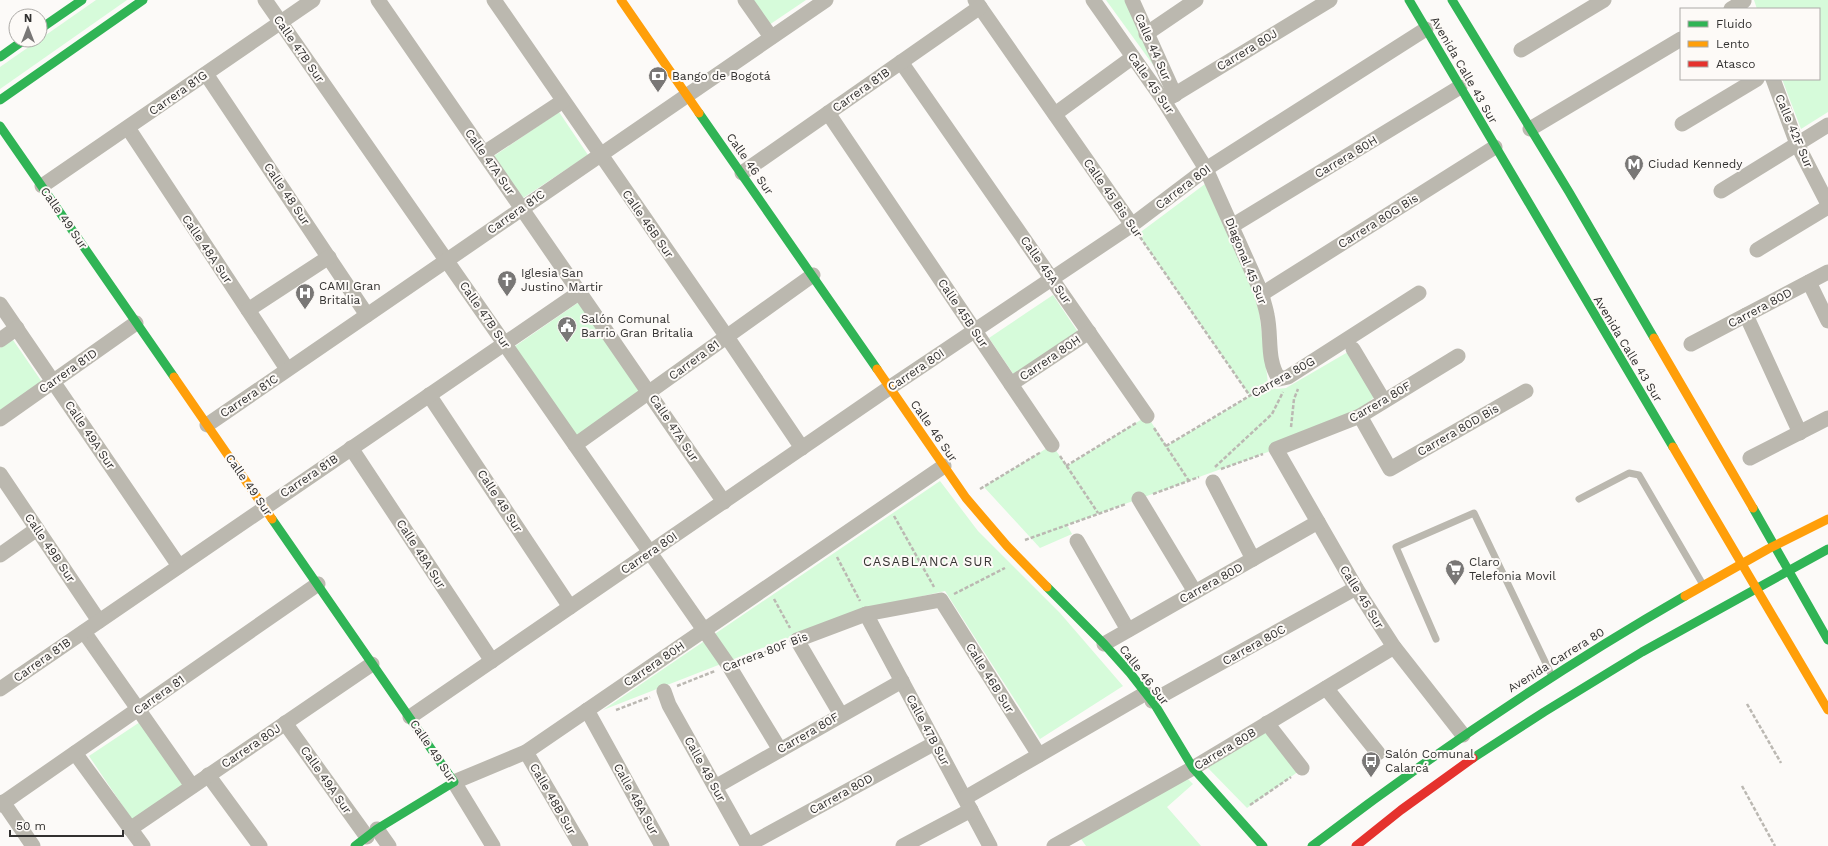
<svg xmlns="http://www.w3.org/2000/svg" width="1828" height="846" viewBox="0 0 1828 846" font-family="'Work Sans',sans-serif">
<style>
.green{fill:#d6fbda}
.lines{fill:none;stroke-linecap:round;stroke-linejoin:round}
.path{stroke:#bbb8b2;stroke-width:2.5;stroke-dasharray:4 2;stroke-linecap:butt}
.lane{stroke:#bbb8af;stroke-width:7}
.street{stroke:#bbb8af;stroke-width:15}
.fast{stroke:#30b455;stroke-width:9}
.slow{stroke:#ff9f0a;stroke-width:9}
.jam{stroke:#e5322d;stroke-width:9}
.labels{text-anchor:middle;stroke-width:4;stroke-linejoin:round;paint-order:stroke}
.street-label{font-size:12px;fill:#323130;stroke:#fdfaf7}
.poi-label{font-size:12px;fill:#323130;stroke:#fdfaf7;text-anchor:start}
.neighbourhood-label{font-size:13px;letter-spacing:1px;fill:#363432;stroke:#fdfaf7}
</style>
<rect width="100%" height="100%" fill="#fcfaf8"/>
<g class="green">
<path d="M96,0H127L0,89V67Z"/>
<path d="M752,0H806L769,25Z"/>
<path d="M1106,0H1132L1175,95Z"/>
<path d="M1754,0H1828V112L1801,129L1782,79H1819V9H1757Z"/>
<path d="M559,112L588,155L523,198L494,156Z"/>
<path d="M1205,184L1255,295L1259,311L1268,383L1276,389L1286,388L1353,349L1379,393L1357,412L1276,449L1067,525L1072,534L1040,548L984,487L1052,445L1067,466L1147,416L1167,446L1250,396L1138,234Z"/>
<path d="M1053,295L1080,335L1016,378L989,338Z"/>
<path d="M579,302L643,392L577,438L514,347Z"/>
<path d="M13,340L42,382L0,410V348Z"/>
<path d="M940,481L978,531L1060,613L1123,686L1040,739L945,591L860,610L603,710Z"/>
<path d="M140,722L184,787L133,821L89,756Z"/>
<path d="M1267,729L1299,771L1247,808L1206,766Z"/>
<path d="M1187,778L1193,784L1167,807L1201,846H1086L1081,839Z"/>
</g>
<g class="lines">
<g class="path">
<path d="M1140,237L1250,396"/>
<path d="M1291,427L1294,399L1298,389"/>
<path d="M1154,428L1189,481"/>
<path d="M1166,446L1266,386"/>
<path d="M1060,456L1098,513"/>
<path d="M1066,466L1136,423"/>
<path d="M1215,467L1272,414L1283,392"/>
<path d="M1221,469L1263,454"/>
<path d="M980,489L1041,452"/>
<path d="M1153,494L1199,477"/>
<path d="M894,516L934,587"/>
<path d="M1025,540L1126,504"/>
<path d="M837,557L860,601"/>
<path d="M954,594L1005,568"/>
<path d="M774,599L790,628"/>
<path d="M742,661L784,645"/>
<path d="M677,686L715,671"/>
<path d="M1747,704L1781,763"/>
<path d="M616,710L650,697"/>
<path d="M1742,786L1775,846"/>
<path d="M1250,805L1291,777"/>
</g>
<g class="lane">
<path d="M1579,499L1629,473L1639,475L1702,583"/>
<path d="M1436,639L1396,547L1474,513L1551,674"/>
</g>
<g class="street">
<path d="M265,0L704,630L729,666L780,750"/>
<path d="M378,0L724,502"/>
<path d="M494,0L727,337L802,448"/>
<path d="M745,0L771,37"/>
<path d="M975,0L1132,225"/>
<path d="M1093,0L1164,101L1206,169L1262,294C1263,301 1266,308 1267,315C1272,337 1266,359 1279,379L1288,377L1419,293"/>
<path d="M1132,0L1175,95"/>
<path d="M1731,9L1744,1"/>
<path d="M1146,34L1196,0"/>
<path d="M1521,50L1604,0"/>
<path d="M901,62L1147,416"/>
<path d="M206,74L367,315"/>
<path d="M1773,79L1797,144L1828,204"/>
<path d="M1164,101L1330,0"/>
<path d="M828,113L1052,445"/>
<path d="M1055,114L1133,57"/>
<path d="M1682,124L1757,79"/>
<path d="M128,128L287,369"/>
<path d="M1530,129L1681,39"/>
<path d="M484,153L563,101"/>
<path d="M742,173L980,7"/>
<path d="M42,186L313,0"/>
<path d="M1721,191L1828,125"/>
<path d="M1232,226L1460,87"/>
<path d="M1757,250L1828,207"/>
<path d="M1809,282L1828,321"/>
<path d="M1262,294L1495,147"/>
<path d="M0,304L179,566"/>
<path d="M248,310L329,257"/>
<path d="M1746,315L1800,433"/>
<path d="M0,340L17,328"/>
<path d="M1691,344L1828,272"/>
<path d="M1353,349L1384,401"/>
<path d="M1458,356L1360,416L1276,449L1356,588L1394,647L1463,735"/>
<path d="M1011,384L1089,332"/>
<path d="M429,395L570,607"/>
<path d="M1360,416L1390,469L1526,391"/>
<path d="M0,419L136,323"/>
<path d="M207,425L826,0"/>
<path d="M575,445L813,275"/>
<path d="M351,448L492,661"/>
<path d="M1750,458L1828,418"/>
<path d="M0,474L99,621"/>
<path d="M1213,482L1253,559"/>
<path d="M1139,499L1195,592"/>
<path d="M1077,541L1128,630"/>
<path d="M0,555L37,529"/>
<path d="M866,614L990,846"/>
<path d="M84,632L192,786"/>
<path d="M1104,644L1318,522"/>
<path d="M1326,688L1378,753"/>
<path d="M0,689L580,292"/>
<path d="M664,691L669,705L748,846"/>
<path d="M1152,701L1356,588"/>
<path d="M587,710L662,846"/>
<path d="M841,715L797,640L866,614L941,600L1039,755"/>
<path d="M410,717L889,388L1132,225L1206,169L1426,29"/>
<path d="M285,723L367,837"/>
<path d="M1267,723L1302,768"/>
<path d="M526,752L581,846"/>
<path d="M75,753L143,846"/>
<path d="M208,775L260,846"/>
<path d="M715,787L902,681"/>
<path d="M965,798L1146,693"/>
<path d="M3,802L33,846"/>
<path d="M0,805L318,584"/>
<path d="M130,829L372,664"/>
<path d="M377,829L389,846"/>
<path d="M748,845L935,743"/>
<path d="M493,846L454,782L526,752L944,466"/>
<path d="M903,846L971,810"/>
<path d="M1054,846L1193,768L1394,647"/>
</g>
<g class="fast">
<path d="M1409,0L1673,447"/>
<path d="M1452,0L1569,192L1654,338"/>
<path d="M40,29L82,0"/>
<path d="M0,57L24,40"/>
<path d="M0,100L143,0"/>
<path d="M699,113L877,369"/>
<path d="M0,126L174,377"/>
<path d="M1753,508L1828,640"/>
<path d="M272,519L454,782L377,829L355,846"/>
<path d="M1047,587L1104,644L1130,673L1155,705L1193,768L1263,846"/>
<path d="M1473,758L1544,712L1642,652L1828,549"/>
<path d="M1312,846C1431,755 1555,671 1685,596"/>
</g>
<g class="slow">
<path d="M621,0L699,113"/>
<path d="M1654,338L1753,508"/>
<path d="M877,369L966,498L1007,546L1047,587"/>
<path d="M174,377L272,519"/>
<path d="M1673,447L1828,710"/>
<path d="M1685,596L1768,549L1828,519"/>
</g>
<path class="jam" d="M1356,846L1401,810L1473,758"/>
</g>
<defs>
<symbol id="bank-pin" viewBox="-11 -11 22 30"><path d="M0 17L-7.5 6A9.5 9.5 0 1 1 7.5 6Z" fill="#797776" stroke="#fdfaf7"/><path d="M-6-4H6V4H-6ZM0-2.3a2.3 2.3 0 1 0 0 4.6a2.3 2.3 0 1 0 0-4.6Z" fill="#fff"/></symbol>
<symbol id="metro-pin" viewBox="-11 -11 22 30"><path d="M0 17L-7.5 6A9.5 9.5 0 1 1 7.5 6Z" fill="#797776" stroke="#fdfaf7"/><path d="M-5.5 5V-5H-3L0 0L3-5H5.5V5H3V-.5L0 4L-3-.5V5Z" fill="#fff"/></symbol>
<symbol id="church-pin" viewBox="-11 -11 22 30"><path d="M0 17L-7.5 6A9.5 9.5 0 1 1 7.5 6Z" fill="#797776" stroke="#fdfaf7"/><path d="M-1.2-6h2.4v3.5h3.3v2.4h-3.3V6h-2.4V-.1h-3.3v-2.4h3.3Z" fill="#fff"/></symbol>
<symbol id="hospital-pin" viewBox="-11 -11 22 30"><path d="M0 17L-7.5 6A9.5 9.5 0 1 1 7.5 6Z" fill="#797776" stroke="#fdfaf7"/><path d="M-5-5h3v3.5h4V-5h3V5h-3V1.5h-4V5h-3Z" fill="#fff"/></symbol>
<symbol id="civic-pin" viewBox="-11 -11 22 30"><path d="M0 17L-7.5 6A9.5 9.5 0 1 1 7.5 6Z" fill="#797776" stroke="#fdfaf7"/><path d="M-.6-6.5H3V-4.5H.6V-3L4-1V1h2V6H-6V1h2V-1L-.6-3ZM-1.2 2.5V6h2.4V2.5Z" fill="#fff"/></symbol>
<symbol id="supermarket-pin" viewBox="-11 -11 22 30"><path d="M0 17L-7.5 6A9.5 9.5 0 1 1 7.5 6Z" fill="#797776" stroke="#fdfaf7"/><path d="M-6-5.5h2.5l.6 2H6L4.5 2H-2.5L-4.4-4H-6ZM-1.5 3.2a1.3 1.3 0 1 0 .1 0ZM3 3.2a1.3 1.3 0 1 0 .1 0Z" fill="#fff"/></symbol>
<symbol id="bus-pin" viewBox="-11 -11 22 30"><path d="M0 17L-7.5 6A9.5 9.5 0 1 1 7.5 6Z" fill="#797776" stroke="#fdfaf7"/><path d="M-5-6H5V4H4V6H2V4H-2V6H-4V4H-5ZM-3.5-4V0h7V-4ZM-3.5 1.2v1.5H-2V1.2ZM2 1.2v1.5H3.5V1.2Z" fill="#fff"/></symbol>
</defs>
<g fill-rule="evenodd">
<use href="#bank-pin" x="647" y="65" width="22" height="30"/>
<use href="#metro-pin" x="1623" y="153" width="22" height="30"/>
<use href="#church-pin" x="496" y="269" width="22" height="30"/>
<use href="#hospital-pin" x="294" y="282" width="22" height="30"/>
<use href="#civic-pin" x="556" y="315" width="22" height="30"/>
<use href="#supermarket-pin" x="1444" y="558" width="22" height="30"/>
<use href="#bus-pin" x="1360" y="750" width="22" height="30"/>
</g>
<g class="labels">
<g class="street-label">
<text transform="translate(1153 47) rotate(66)" y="4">Calle 44 Sur</text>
<text transform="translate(299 49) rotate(55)" y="4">Calle 47B Sur</text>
<text transform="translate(1247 50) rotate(-31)" y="4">Carrera 80J</text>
<text transform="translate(1464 70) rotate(60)" y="4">Avenida Calle 43 Sur</text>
<text transform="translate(1151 83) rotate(55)" y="4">Calle 45 Sur</text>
<text transform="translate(861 90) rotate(-35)" y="4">Carrera 81B</text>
<text transform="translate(178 93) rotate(-35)" y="4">Carrera 81G</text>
<text transform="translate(1794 131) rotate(67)" y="4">Calle 42F Sur</text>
<text transform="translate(1346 157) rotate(-31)" y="4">Carrera 80H</text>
<text transform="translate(490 162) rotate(55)" y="4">Calle 47A Sur</text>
<text transform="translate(750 164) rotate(55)" y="4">Calle 46 Sur</text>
<text transform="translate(1183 187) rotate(-37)" y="4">Carrera 80I</text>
<text transform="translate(287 194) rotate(56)" y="4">Calle 48 Sur</text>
<text transform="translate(1113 198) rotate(55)" y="4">Calle 45 Bis Sur</text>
<text transform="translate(516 212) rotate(-35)" y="4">Carrera 81C</text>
<text transform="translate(64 218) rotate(55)" y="4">Calle 49 Sur</text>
<text transform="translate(1378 221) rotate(-32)" y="4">Carrera 80G Bis</text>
<text transform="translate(648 224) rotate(55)" y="4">Calle 46B Sur</text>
<text transform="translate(207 249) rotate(56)" y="4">Calle 48A Sur</text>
<text transform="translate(1246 261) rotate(68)" y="4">Diagonal 45 Sur</text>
<text transform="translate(1046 270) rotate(55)" y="4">Calle 45A Sur</text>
<text transform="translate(1760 308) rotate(-28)" y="4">Carrera 80D</text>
<text transform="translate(963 313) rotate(56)" y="4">Calle 45B Sur</text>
<text transform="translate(485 315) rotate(55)" y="4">Calle 47B Sur</text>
<text transform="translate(1628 349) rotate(59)" y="4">Avenida Calle 43 Sur</text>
<text transform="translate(1050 358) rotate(-34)" y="4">Carrera 80H</text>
<text transform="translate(694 360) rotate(-36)" y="4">Carrera 81</text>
<text transform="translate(916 370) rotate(-34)" y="4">Carrera 80I</text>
<text transform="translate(68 371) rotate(-35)" y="4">Carrera 81D</text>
<text transform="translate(1283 377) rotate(-29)" y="4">Carrera 80G</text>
<text transform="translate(249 396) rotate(-34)" y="4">Carrera 81C</text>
<text transform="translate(1380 402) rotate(-30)" y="4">Carrera 80F</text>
<text transform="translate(674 428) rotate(56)" y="4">Calle 47A Sur</text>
<text transform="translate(1458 430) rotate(-30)" y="4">Carrera 80D Bis</text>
<text transform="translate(934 431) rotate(55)" y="4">Calle 46 Sur</text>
<text transform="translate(90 435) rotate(56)" y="4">Calle 49A Sur</text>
<text transform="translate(309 476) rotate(-34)" y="4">Carrera 81B</text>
<text transform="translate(249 485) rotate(55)" y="4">Calle 49 Sur</text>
<text transform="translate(500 501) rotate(57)" y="4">Calle 48 Sur</text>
<text transform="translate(50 548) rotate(56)" y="4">Calle 49B Sur</text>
<text transform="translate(649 553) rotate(-34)" y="4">Carrera 80I</text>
<text transform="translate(421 554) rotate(57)" y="4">Calle 48A Sur</text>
<text transform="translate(1211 583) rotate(-29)" y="4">Carrera 80D</text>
<text transform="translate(1362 597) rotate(58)" y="4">Calle 45 Sur</text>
<text transform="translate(1254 645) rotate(-29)" y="4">Carrera 80C</text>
<text transform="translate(765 652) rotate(-21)" y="4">Carrera 80F Bis</text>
<text transform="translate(42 660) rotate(-35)" y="4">Carrera 81B</text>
<text transform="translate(1556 660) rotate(-32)" y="4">Avenida Carrera 80</text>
<text transform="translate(654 664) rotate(-34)" y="4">Carrera 80H</text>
<text transform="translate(1144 675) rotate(52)" y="4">Calle 46 Sur</text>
<text transform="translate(990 678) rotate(58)" y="4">Calle 46B Sur</text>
<text transform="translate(159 695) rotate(-35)" y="4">Carrera 81</text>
<text transform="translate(928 730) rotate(62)" y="4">Calle 47B Sur</text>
<text transform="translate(808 733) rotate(-30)" y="4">Carrera 80F</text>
<text transform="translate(251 746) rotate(-34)" y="4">Carrera 80J</text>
<text transform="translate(1225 749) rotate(-31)" y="4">Carrera 80B</text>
<text transform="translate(433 751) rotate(56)" y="4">Calle 49 Sur</text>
<text transform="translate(705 769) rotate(61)" y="4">Calle 48 Sur</text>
<text transform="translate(326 780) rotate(55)" y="4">Calle 49A Sur</text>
<text transform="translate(841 794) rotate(-29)" y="4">Carrera 80D</text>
<text transform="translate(553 799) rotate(60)" y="4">Calle 48B Sur</text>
<text transform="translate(636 799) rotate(61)" y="4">Calle 48A Sur</text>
</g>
<g class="poi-label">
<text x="672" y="80">Bango de Bogotá</text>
<text x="1648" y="168">Ciudad Kennedy</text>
<text x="521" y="277">Iglesia San<tspan x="521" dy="14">Justino Martir</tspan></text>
<text x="319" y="290">CAMI Gran<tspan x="319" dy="14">Britalia</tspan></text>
<text x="581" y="323">Salón Comunal<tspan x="581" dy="14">Barrio Gran Britalia</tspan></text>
<text x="1469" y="566">Claro<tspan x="1469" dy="14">Telefonia Movil</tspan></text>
<text x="1385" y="758">Salón Comunal<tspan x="1385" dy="14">Calarcá</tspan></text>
</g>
<g class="neighbourhood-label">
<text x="928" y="566">CASABLANCA SUR</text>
</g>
</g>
<rect x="1680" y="8" width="140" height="72" fill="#fdfaf7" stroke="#acaaa7"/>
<rect x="1688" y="21" width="20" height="6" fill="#30b455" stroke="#acaaa7"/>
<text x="1716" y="28" font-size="12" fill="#323130">Fluido</text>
<rect x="1688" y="41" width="20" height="6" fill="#ff9f0a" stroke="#acaaa7"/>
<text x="1716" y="48" font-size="12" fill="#323130">Lento</text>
<rect x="1688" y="61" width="20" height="6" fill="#e5322d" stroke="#acaaa7"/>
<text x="1716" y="68" font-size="12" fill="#323130">Atasco</text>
<g transform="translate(28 28)"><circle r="19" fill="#fdfaf7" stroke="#acaaa7"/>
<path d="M0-3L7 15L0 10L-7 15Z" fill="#797776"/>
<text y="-6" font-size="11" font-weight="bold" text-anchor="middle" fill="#323130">N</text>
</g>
<path d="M10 830v6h113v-6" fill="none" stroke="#323130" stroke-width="2"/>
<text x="16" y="830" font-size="12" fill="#323130" stroke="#fdfaf7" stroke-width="3" paint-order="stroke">50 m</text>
</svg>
